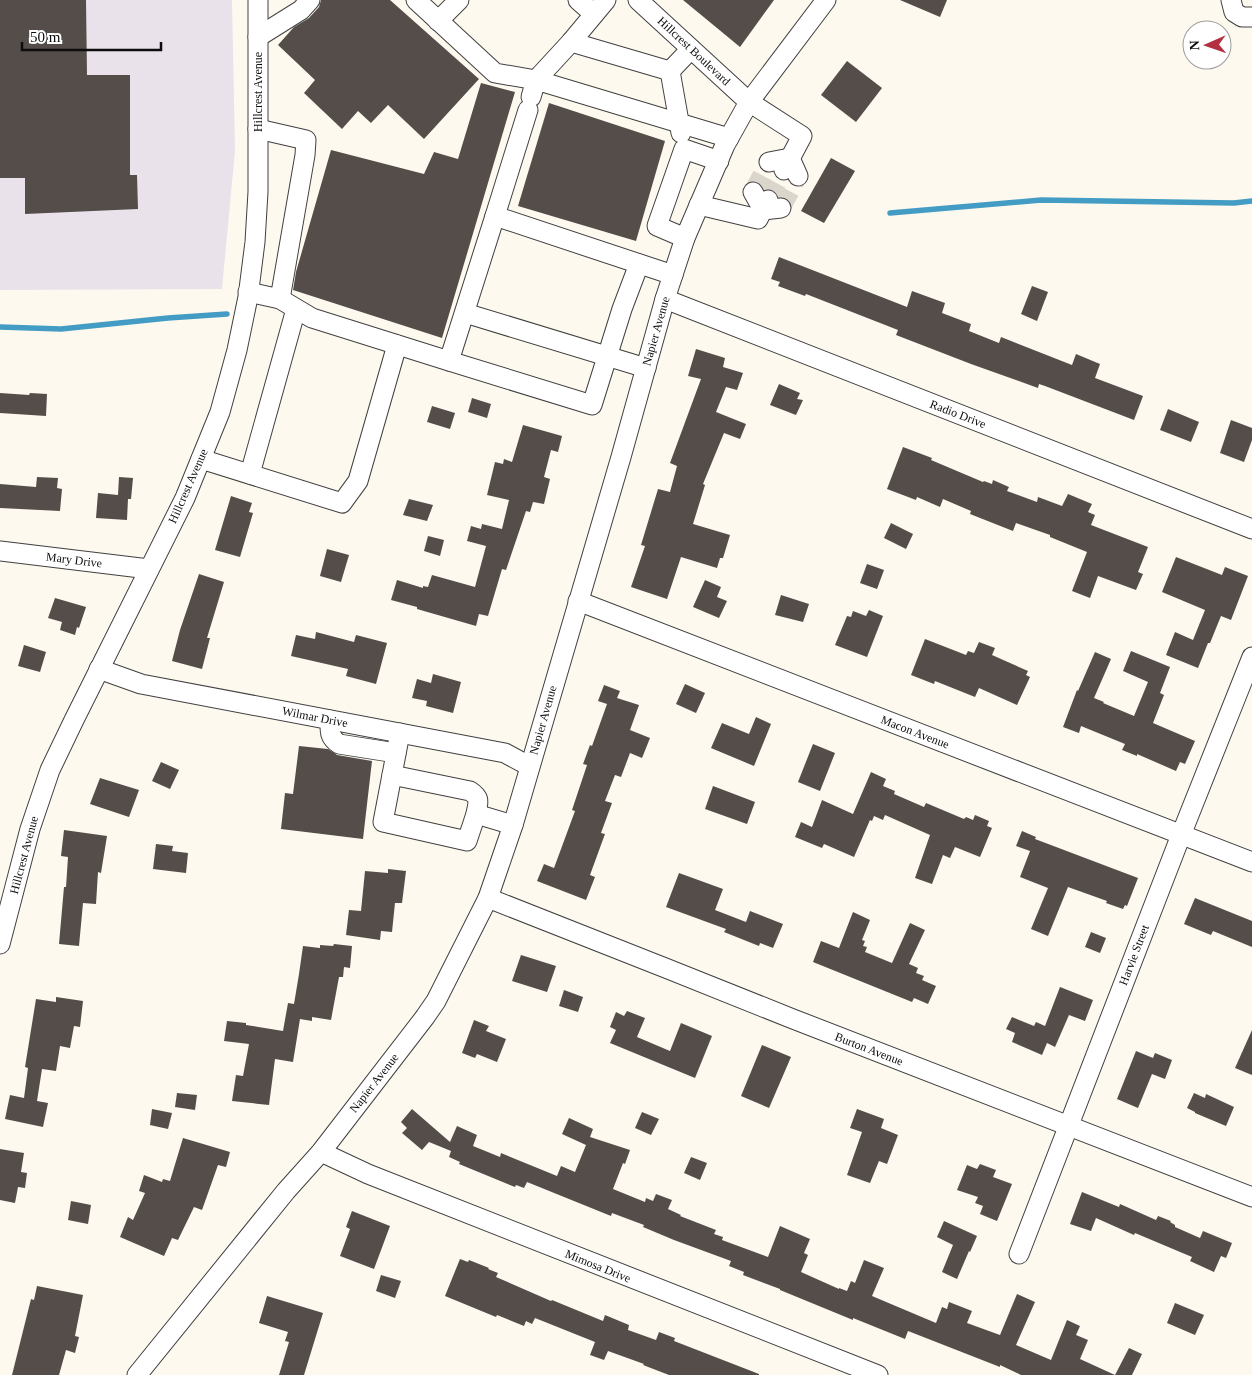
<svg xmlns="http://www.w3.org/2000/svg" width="1252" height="1375" viewBox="0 0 1252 1375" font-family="'Times New Roman',serif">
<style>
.industrial{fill:#e9e2eb}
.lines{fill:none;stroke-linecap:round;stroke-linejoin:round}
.stream{stroke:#429cc3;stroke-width:5.5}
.building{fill:#554d4a}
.minor-tunnel{stroke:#dad6cc;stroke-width:19;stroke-dasharray:19 9;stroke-linecap:butt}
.minor-casing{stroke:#404040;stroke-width:21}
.minor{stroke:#fff;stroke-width:19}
.labels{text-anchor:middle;stroke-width:5;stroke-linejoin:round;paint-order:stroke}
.street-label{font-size:12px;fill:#0d0d0d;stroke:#fff}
</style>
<rect width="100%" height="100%" fill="#fef9ee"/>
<path class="industrial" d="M0,0H232L235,151L222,289L0,290Z"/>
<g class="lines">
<g class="stream">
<path d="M890,213L1041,200L1234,203L1252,201"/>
<path d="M0,327L61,329L168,318L227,314"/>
</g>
</g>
<g class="building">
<path d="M0,0H86L87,75H130V175H137L138,209L25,214V178H0Z"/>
<path d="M321,0H390L479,79L424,139L388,105L371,123L358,111L342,129L304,93L315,80L278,45L294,27L309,18L319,7Z"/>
<path d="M683,0H774L740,47Z"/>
<path d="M900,0H947L940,17Z"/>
<path d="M847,61L882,88L856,122L821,95Z"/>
<path d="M481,83L515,92L442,338L293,290L296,272L331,150L424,174L434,152L458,159Z"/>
<path d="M549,103L665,141L636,241L518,206Z"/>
<path d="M831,158L855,171L824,223L801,211Z"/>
<path d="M779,257L907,307L912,291L945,303L942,313L971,324L969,331L999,343L1001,337L1072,365L1076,354L1100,364L1095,378L1143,396L1134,420L1045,386L1039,384L1038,388L971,364L896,335L898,330L806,294L805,296L778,286L780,282L771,279Z"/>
<path d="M1032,286L1048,292L1037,321L1021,314Z"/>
<path d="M696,349L725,358L723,367L743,373L737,390L726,387L716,412L746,424L740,439L724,433L703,484L705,485L693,524L730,535L723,558H720L717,568L681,557L667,599L631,587L645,546L641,545L658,489L670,492L677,466L670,463L701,379L688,376Z"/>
<path d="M779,384L800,393L797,399L803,400L796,415L770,405Z"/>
<path d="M0,393L29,395L30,393L47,394L46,416L0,413Z"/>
<path d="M472,398L491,404L487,418L468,412Z"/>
<path d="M432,406L455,413L450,429L427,422Z"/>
<path d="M1168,409L1199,422L1191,442L1160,430Z"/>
<path d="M1231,420L1252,428V440L1244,462L1220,453Z"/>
<path d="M523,425L562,436L558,452L551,450L544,477L550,479L544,504L533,502L530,512L526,511L506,570L502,569L488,616L479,614L476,626L417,609V607L391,600L397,580L423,588V586L428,587L432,575L475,587L486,546L467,541L471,526L481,529L482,524L502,529L509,500L487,495L495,462L503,464L504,459L512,462Z"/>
<path d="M903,447L932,458L931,460L983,482L984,481L992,484L993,480L1009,487L1007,491L1037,502L1038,497L1062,506L1068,494L1092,504L1088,512L1095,515L1091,525L1148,547L1138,572L1143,574L1136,590L1098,576L1090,598L1072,591L1087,552L1050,537V535L1016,523L1013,531L970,514L971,511L943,499L940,507L917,497L916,500L887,489Z"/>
<path d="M37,477L58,478L57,488L62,489L60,511L0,508V484L36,487Z"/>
<path d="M119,477L133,478L131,499H128L127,520L96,518L98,493L118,495Z"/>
<path d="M231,496L252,503L249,512L253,513L240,557L215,550Z"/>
<path d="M409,499L433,505L427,521L403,515Z"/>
<path d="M891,523L913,534L906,549L884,538Z"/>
<path d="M428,536L444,540L440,556L424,551Z"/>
<path d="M327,549L349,555L341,582L320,576Z"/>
<path d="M1176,557L1222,575L1225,567L1248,576L1231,620L1221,616L1210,643H1208L1198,668L1166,655L1175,632L1193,640L1205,610L1162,592Z"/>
<path d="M867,564L884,570L877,589L860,583Z"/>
<path d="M199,574L224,582L207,638H210L202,669L172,661L180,630Z"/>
<path d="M705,580L721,587L717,597L727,601L719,618L693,607Z"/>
<path d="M781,595L809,604L803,622L775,615Z"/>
<path d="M55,598L86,607L79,628L77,627L75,635L60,630L62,622L48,618Z"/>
<path d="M869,610L883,616L867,657L835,645L847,616L851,617L853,611L866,616Z"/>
<path d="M316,632L354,642L356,635L387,643L376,684L346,676L348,669L291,656L296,635L315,639Z"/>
<path d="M925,639L966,655L968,651L974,653L979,642L995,648L992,655L1028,671L1026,675L1030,677L1017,705L979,688L975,697L935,681L934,684L911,675Z"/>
<path d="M24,645L46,652L40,672L18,666Z"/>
<path d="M1131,651L1170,667L1160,693L1164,695L1153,723L1195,741L1185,764L1180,762L1176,771L1137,754V756L1122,750L1125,744L1081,726L1079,733L1063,727L1077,690L1078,691L1095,652L1111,659L1094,698L1104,702L1103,703L1134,716L1148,682L1123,671Z"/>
<path d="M433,674L461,682L453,713L426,706L427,701L412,698L417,679L431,683Z"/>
<path d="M685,684L705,693L696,713L676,704Z"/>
<path d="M604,685L620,691L617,698L639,705L630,730L650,738L642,758L630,753L621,777L615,775L605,801L612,803L601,833L605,834L590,875L595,877L586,900L537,881L544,864L554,868L575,811L572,810L587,765L583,764L590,745L592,746L607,704L598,701Z"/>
<path d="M756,717L771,724L754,766L711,748L722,723L749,734Z"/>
<path d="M813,744L835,753L820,791L798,782Z"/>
<path d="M299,746L328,749L337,755L372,761L363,839L281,829L285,793L293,794Z"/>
<path d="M161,762L179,770L170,789L152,781Z"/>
<path d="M871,772L886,779L883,786L895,791L894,794L924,807L926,803L964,819L966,817L973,820L975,815L989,821L987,826L992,828L980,857L955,847L950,858L943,855L932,884L915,878L930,835L885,815L883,820L874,816L872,821L870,820L854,857L824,844L822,848L795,837L801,822L812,827L822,800L853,814Z"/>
<path d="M100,778L139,790L129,817L90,804Z"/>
<path d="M713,786L755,802L747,824L705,809Z"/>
<path d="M64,830L107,836L101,873L98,872L96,904L83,903L79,946L59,944L64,887H66L68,857L61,856Z"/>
<path d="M1022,831L1036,837L1035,839L1138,878L1127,906L1125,905L1123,909L1106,903L1107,901L1068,887L1048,936L1031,929L1048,888L1020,877L1030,851L1016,846Z"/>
<path d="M156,844L173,846L172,851L188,853L186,873L153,869Z"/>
<path d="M388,869L406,871L402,903H395L392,932L381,931L380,940L346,935L349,910L361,911L365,871L388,873Z"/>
<path d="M679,873L723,889L715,910L746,922L750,911L783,924L773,948L760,943L759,946L724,932L726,929L666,907Z"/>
<path d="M1195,898L1252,921V947L1213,931L1211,935L1184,924Z"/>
<path d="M853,912L870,920L862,940L865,941L863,946L867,947L865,952L892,963L910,923L925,930L909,964L918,968L916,973L924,976L922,980L936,986L928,1004L914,998L912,1002L813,962L821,941L839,948Z"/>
<path d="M1091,932L1106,938L1100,953L1085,947Z"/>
<path d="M334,944L352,946L350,968L344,967L343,977H339L331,1020L312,1017V1021L300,1019L293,1062L275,1059L269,1105L232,1101L236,1075L243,1076L249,1044L224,1041L227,1021L246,1023V1025L283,1031L288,1003L294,1004L299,974L303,946L320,948V945L333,946Z"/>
<path d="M521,955L556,966L547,992L512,981Z"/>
<path d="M1060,987L1093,1000L1085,1021L1069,1015L1055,1047L1047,1043L1042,1055L1012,1042L1015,1033L1006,1029L1012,1017L1034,1026L1036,1022L1045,1026Z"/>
<path d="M564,990L583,997L578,1012L559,1006Z"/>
<path d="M56,997L83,1001L80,1027L74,1026L70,1048L60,1046L56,1071L42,1069L37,1101L48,1103L43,1127L5,1119L10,1095L24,1098L28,1068L25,1067L36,999L56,1002Z"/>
<path d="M627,1011L645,1018L637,1037L670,1051L681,1023L712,1036L695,1078L610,1043L616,1030L610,1027L616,1012L624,1016Z"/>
<path d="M474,1020L489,1026L486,1031L506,1039L497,1062L477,1054L475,1058L462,1053Z"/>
<path d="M1252,1030V1075L1235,1068Z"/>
<path d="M762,1045L791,1057L769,1108L741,1096Z"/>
<path d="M1136,1051L1153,1058L1155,1053L1172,1060L1165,1079L1152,1074L1138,1108L1117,1099Z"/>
<path d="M177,1093L197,1095L195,1110L175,1107Z"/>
<path d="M1194,1093L1205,1098L1206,1094L1234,1107L1226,1126L1195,1113V1112L1187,1108Z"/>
<path d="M152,1109L172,1113L168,1129L150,1125Z"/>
<path d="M412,1109L450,1142L457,1126L477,1135L473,1146L500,1157L501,1153L557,1176L561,1166L575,1172L586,1145L562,1134L569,1118L593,1129L590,1137L630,1150L625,1164L623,1163L613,1189L645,1202L646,1198L653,1201L656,1194L672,1200L668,1209L681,1215L680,1216L716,1230L714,1234L723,1237L722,1240L768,1257L780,1226L810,1239L804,1253L808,1255L801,1272L839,1289V1288L847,1291L851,1281L855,1283L864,1260L884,1268L872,1296L936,1323L942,1307L947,1309L949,1302L972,1311L967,1323L1000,1335L1017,1294L1035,1302L1016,1345L1051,1360L1067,1320L1080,1326L1076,1335L1088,1340L1080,1359L1115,1375L1129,1348L1142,1354L1132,1375H1021L1000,1365V1367L908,1331L905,1339L853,1318V1320L780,1290V1289L743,1275L744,1272L729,1266L731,1261L674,1240L643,1227L644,1225L612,1213L611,1216L527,1182L524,1188L516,1185L515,1187L459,1164L460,1162L449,1157L451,1151L429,1142L422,1150L402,1133L407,1128L401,1122Z"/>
<path d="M857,1109L884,1119L881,1128L898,1135L887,1164L879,1161L870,1183L847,1175L862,1132L850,1128Z"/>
<path d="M642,1112L659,1119L651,1135L635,1128Z"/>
<path d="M183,1138L230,1152L226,1167L218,1165L202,1210L194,1207L178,1240L172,1238L164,1256L120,1237L128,1217L133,1220L145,1193L139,1191L144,1175L162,1182L163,1179L170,1181Z"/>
<path d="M0,1149L24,1153L21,1172L27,1173L25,1188L18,1187L15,1203L0,1200Z"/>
<path d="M691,1157L707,1163L700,1180L684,1173Z"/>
<path d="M980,1164L996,1170L993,1177L1012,1184L997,1221L980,1214L983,1206L975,1203L978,1197L957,1190L967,1165L977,1169Z"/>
<path d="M1082,1192L1119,1207L1120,1204L1156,1220L1158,1216L1171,1221L1170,1222L1175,1225V1227L1200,1238L1203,1231L1232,1243L1226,1258L1221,1256L1214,1272L1190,1261L1192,1257L1135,1233L1134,1235L1096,1218L1091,1231L1070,1224Z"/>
<path d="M71,1201L91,1205L88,1224L68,1220Z"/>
<path d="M352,1211L390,1226L374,1269L340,1256L350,1229L346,1227Z"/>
<path d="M944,1221L977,1236L970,1252L969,1251L957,1279L942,1272L953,1245L937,1237Z"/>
<path d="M460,1259L468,1262L469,1260L489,1268L488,1269L498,1273L496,1277L551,1301L552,1300L603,1321L605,1315L629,1325L628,1330L656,1340L659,1332L675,1338L674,1341L759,1374V1375H669L643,1365L644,1364L608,1351L604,1360L590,1355L595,1342L535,1318L532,1324L526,1321L524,1326L497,1315L496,1317L445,1296Z"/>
<path d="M381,1275L401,1281L395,1298L376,1291Z"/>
<path d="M37,1286L83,1295L75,1336L79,1337L75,1353L66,1350L59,1375H12L31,1299L34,1300Z"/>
<path d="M267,1296L323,1313L304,1375H279L289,1342L285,1341L288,1332L259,1323Z"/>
<path d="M1175,1303L1204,1315L1195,1335L1167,1323Z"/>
</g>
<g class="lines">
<g class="minor-tunnel">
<path d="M753,192L769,162"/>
<path d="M768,200L784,170"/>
<path d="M781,208L798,176"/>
</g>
<defs>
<g id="minor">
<path d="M416,0L495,73L536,80L571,42L606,0"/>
<path d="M578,0L594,14"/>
<path d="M638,0L749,102L802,136L784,170"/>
<path d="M1231,0L1234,12L1242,17H1252"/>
<path d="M438,21L459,0"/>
<path d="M258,37L301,10L310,0"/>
<path d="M571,42L670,71L691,49"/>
<path d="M670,71L681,133"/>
<path d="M531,97L536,80L729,138"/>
<path d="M528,110L495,216L673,275"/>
<path d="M769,162L790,158L798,176"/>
<path d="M753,192L763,210L781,208"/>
<path d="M699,205L758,219L768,200"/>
<path d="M495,216L449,361L592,405L622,309L639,264"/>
<path d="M685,238L657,226L684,149L719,161"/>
<path d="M248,292L280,299L305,155L306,140L258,129"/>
<path d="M280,299L312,318L449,361"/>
<path d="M665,299L1252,529"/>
<path d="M465,313L646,368"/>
<path d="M201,459L342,503L358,481L397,345"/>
<path d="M250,474L296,309"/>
<path d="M0,551L149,569"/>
<path d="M578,601L1252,862"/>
<path d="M99,669L141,684L505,753L529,766"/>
<path d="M330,720C330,732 329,737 339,744L396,753"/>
<path d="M400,733L383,822L467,841L476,814L513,825"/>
<path d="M392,775L470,791C481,798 478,802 476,814"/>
<path d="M488,898L668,969L793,1019L1252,1197"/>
<path d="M0,944L30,829L50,770L74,720L185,498L220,412L237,350L248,297L255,242L258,192V0"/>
<path d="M321,1152L368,1174L878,1375"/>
<path d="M1019,1254L1181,835L1252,657"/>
<path d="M137,1375L286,1191L321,1152L425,1017L436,1001L488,898L513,825L621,457L665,299L685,238L725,145L749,102L826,0"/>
</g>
</defs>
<use href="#minor" class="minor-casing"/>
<use href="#minor" class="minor"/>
</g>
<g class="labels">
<g class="street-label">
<text transform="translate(694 51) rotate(43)" y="4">Hillcrest Boulevard</text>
<text transform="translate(258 92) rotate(-90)" y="4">Hillcrest Avenue</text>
<text transform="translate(656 331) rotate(-74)" y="4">Napier Avenue</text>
<text transform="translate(958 414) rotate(21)" y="4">Radio Drive</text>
<text transform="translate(188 486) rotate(-66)" y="4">Hillcrest Avenue</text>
<text transform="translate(74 560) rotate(7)" y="4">Mary Drive</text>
<text transform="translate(315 717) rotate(11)" y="4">Wilmar Drive</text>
<text transform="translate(543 720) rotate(-74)" y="4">Napier Avenue</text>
<text transform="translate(915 732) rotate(21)" y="4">Macon Avenue</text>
<text transform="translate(24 855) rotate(-75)" y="4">Hillcrest Avenue</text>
<text transform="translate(1134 955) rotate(-69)" y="4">Harvie Street</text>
<text transform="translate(869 1049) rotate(21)" y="4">Burton Avenue</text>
<text transform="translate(374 1083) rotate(-52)" y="4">Napier Avenue</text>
<text transform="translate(598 1266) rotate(22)" y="4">Mimosa Drive</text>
</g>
</g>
<g transform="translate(1207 45) rotate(268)"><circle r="24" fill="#ffffff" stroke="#9e9e9e"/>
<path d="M0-4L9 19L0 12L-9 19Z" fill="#b32f42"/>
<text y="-8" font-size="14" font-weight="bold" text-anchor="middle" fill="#0d0d0d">N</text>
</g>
<path d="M22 42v8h139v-8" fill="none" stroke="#0d0d0d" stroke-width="2.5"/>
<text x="30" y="42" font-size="15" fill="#0d0d0d" stroke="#ffffff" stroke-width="4" paint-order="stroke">50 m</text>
</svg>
